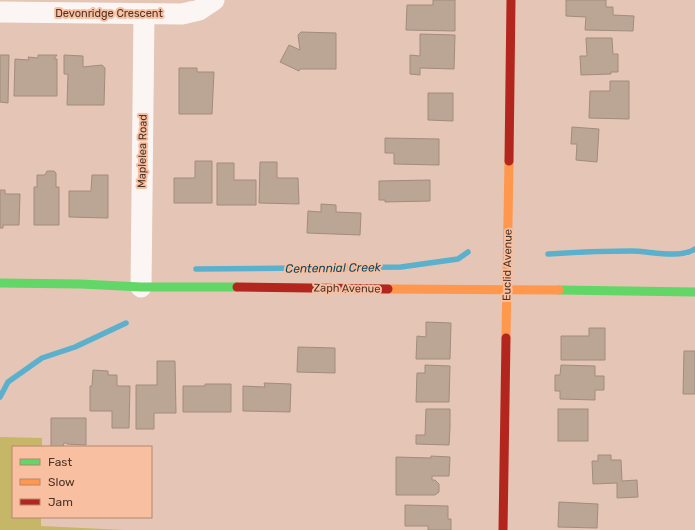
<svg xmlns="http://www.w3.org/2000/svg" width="695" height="530" viewBox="0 0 695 530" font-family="Rubik,sans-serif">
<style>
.green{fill:#c6b668}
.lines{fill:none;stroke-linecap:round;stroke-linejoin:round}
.stream{stroke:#5ab0cd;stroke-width:5.5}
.building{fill:#bba595;stroke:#a28c7d}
.street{stroke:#fbf6f4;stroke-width:21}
.fast{stroke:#63d668;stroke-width:9}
.slow{stroke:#ff974d;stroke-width:9}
.jam{stroke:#b3261e;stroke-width:9}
.labels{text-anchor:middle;stroke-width:4;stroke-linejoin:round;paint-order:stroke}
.street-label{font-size:11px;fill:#4c3428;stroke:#f9bfa1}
.water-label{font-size:12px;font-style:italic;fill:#004a63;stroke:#f9bfa1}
</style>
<rect width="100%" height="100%" fill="#e5c5b5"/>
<path class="green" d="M0,437L42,438V447H13V517H41V526L125,530H0Z"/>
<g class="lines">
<g class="stream">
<path d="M548,254C576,252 604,251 631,251C650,251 679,259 695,249"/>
<path d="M196,269L401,267L458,259L468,252"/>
<path d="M0,397L8,382L42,358L75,347L126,323"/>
</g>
</g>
<g class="building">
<path d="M433,0H455V31L406,30L407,5H433Z"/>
<path d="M566,0H606V7H613V15L634,16L633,31L585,30L586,17L566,16Z"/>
<path d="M301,32L336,33V69H300L299,71L280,62L289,45L300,50L298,35Z"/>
<path d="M420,34L455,35L454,69L420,68V75L410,74V55L420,56Z"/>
<path d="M586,38H612L613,54H618V72H611V74L581,75L580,56H587Z"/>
<path d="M0,55H9L8,103L0,102Z"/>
<path d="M38,55H57L54,59H57V96H14L15,59L29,60L28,57L38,58Z"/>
<path d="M64,55L83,56V67L102,65L105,68L104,105H67L68,74H64Z"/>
<path d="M179,68H197V72H214L212,114H179Z"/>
<path d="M610,81H629V119L589,118L590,91H610Z"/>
<path d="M428,93H453V121L428,120Z"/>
<path d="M572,127L599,129L597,162L576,160L577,144H571Z"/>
<path d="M385,138L439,139V165L394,164V153H385Z"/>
<path d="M195,161H212V203H174V178H195Z"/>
<path d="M260,162H277V178H298L299,204L259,203Z"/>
<path d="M217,163H234V180H256V205H217Z"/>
<path d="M47,171H54L56,173V187H59V225H34V187H37V175H45Z"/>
<path d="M92,175H108V218L69,217V191H91Z"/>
<path d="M430,180V201L385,202V200H379V181Z"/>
<path d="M0,190H5V194H20L19,225H3V228H0Z"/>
<path d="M321,204L336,205V212L361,213L360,235L307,233L308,211L321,212Z"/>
<path d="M426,322L451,323L450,359H416L417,336L426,337Z"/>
<path d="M589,328H605V360H561V336H589Z"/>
<path d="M298,347L335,348V373L297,372Z"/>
<path d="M684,351H695V394H683Z"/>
<path d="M157,361H175L176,413H154V429H136V385H157Z"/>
<path d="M425,365L450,366L449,402H416L417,373H425Z"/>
<path d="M561,365L595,366V376H604V390H595V400L560,399V391H555V375H560Z"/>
<path d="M93,370L108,371V375H117V386H130L129,428H112V411H90V386H92Z"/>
<path d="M264,383L291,384L290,412L243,411V386L265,387Z"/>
<path d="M205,384H231V412H183V386H205Z"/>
<path d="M426,409H450V427L449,445L416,444V435H425Z"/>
<rect x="558" y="409" width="30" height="32"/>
<path d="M51,418H86V445L67,444V443H64L63,447H51Z"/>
<path d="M598,455H611V460H621L622,481L637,480L638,497L617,498V483L593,484L592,461H598Z"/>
<path d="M431,456L450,457L449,476H432V480H435L439,484V492L435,495H396V457L431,458Z"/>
<path d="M559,502L598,504L597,528L558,527Z"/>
<path d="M405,505L448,506V519H451V530H428V526H405Z"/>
</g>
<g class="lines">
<g class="street">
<path d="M0,12L182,14L199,10L214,0"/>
<path d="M141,287L144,14"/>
</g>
<g class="fast">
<path d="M0,283L81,284L141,287H237"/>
<path d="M559,290L695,292"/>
</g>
<g class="slow">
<path d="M388,289L559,290"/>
<path d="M506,338L509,161"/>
</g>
<g class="jam">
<path d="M509,161L511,0"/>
<path d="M237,287L388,289"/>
<path d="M503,530L506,338"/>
</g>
</g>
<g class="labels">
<g class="street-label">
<text x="109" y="17">Devonridge Crescent</text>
<text transform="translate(142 151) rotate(-89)" y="4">Maplelea Road</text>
<text transform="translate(507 265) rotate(-89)" y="4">Euclid Avenue</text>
<text transform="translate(347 288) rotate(1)" y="4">Zaph Avenue</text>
</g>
<g class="water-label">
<text transform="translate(333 268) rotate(-1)" y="4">Centennial Creek</text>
</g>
</g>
<rect x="12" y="446" width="140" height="72" fill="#f9bfa1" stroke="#b48771"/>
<rect x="20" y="459" width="20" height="6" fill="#63d668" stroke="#b48771"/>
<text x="48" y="466" font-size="12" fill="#4c3428">Fast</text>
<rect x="20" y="479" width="20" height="6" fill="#ff974d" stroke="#b48771"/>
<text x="48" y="486" font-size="12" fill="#4c3428">Slow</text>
<rect x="20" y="499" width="20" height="6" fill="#b3261e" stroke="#b48771"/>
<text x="48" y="506" font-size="12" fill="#4c3428">Jam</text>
</svg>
